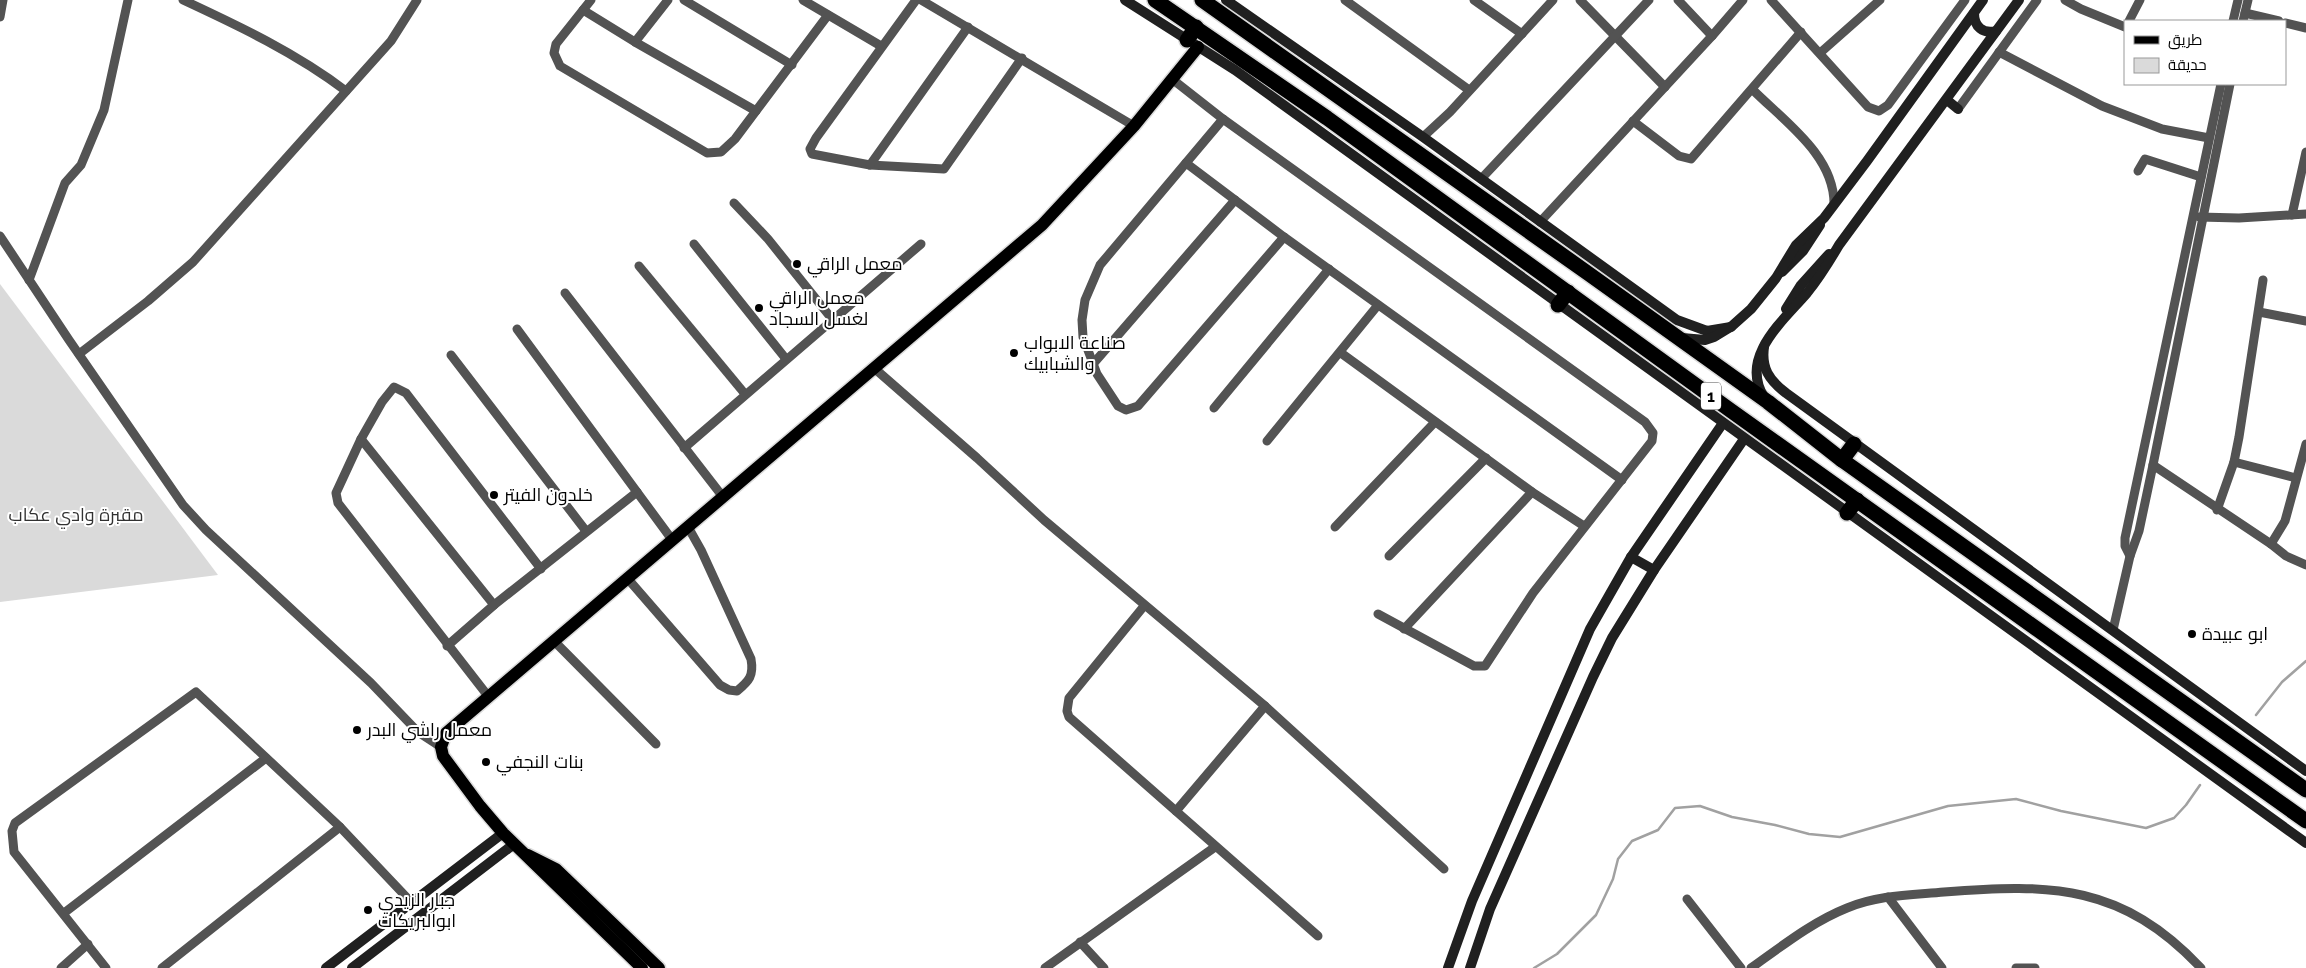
<svg xmlns="http://www.w3.org/2000/svg" width="2306" height="968" viewBox="0 0 2306 968" font-family="Raleway,Cairo,sans-serif">
<style>
.green{fill:#dadada}
.lines{fill:none;stroke-linecap:round;stroke-linejoin:round}
.stream{stroke:#a1a1a1;stroke-width:2.5}
.primary-casing{stroke:#dbdbdb;stroke-width:15}
.highway-casing{stroke:#dbdbdb;stroke-width:18}
.street{stroke:#535353;stroke-width:9}
.secondary{stroke:#202020;stroke-width:10}
.primary{stroke:#000;stroke-width:12}
.highway{stroke:#000;stroke-width:15}
.poi-dot{fill:#000;stroke:#fff;stroke-width:2}
.labels{text-anchor:middle;stroke-width:4;stroke-linejoin:round;paint-order:stroke}
.shield{fill:#fff;stroke:#4c4c4c;stroke-width:1}
.shield-label{font-size:16px;font-weight:bold;fill:#000}
.poi-label{font-size:18px;fill:#000;stroke:#fff;text-anchor:start}
.park-label{font-size:18px;fill:#313131;stroke:#fff}
</style>
<rect width="100%" height="100%" fill="#fff"/>
<path class="green" d="M0,284L218,575L0,602Z"/>
<g class="lines">
<g class="stream">
<path d="M2256,715L2282,682L2306,661"/>
<path d="M1534,968L1557,954L1596,915L1613,879L1618,859L1632,841L1658,830L1675,808L1700,806L1732,817L1775,825L1809,834L1840,837L1948,806L2016,799L2061,811L2146,828L2174,818L2186,805L2200,785"/>
</g>
<defs>
<g id="primary">
<path d="M528,855L556,869L659,968"/>
<path d="M642,968L503,833L480,806L443,756L441,747L446,733L1042,225L1134,126L1198,47"/>
</g>
<g id="highway">
<path d="M1155,0L1327,118L1730,410L2306,821"/>
<path d="M1202,0L1589,274L1768,402L1842,460L2306,790"/>
<path d="M1187,40L1196,27"/>
<path d="M1558,305L1568,292"/>
<path d="M1842,460L1854,444"/>
<path d="M1847,513L1857,500"/>
</g>
</defs>
<use href="#primary" class="primary-casing"/>
<use href="#highway" class="highway-casing"/>
<g class="street">
<path d="M183,0C239,26 296,53 346,91"/>
<path d="M591,0L556,44L554,53L560,66L707,153L721,152L735,139L828,15"/>
<path d="M684,0L792,65"/>
<path d="M803,0L881,46"/>
<path d="M916,0L816,138L810,149L812,154L870,165L944,169L1022,58"/>
<path d="M921,0L1134,126"/>
<path d="M1345,0L1469,90"/>
<path d="M1474,0L1522,34"/>
<path d="M1580,0L1665,87"/>
<path d="M1678,0L1712,36"/>
<path d="M1771,0L1868,107L1879,111L1888,105L1965,0"/>
<path d="M2065,0L2081,9L2125,27"/>
<path d="M583,10L635,42L756,111"/>
<path d="M2245,13L2279,21"/>
<path d="M0,17L3,0"/>
<path d="M2129,21L2140,0"/>
<path d="M2233,21L2238,0"/>
<path d="M2243,21L2248,0"/>
<path d="M2285,23L2306,28"/>
<path d="M635,42L668,0"/>
<path d="M1999,52L2102,106L2162,129L2209,138"/>
<path d="M1820,53L1880,0"/>
<path d="M1172,79L1223,119L1645,422L1653,433L1652,441L1533,593L1485,666H1474L1378,614"/>
<path d="M1753,90C1785,122 1835,156 1834,205"/>
<path d="M1958,109L2037,0"/>
<path d="M1223,119L1100,265L1085,300L1082,320L1083,337L1097,374L1118,406L1126,410L1138,406L1284,237"/>
<path d="M1633,121L1679,156L1691,159L1801,32"/>
<path d="M1423,137L1450,112L1553,0"/>
<path d="M1186,163L1284,237L1622,480"/>
<path d="M870,165L968,27"/>
<path d="M2138,171L2145,159L2201,177"/>
<path d="M1481,179L1649,0"/>
<path d="M734,203L768,239L832,319"/>
<path d="M2292,215L2306,152"/>
<path d="M2199,217L2239,218L2306,214"/>
<path d="M1540,222L1712,36L1743,0"/>
<path d="M0,236L69,340L183,505L206,530L371,683L418,732L441,747"/>
<path d="M694,244L786,359"/>
<path d="M639,266L745,394"/>
<path d="M29,280L65,183L81,165L104,110L128,0"/>
<path d="M565,293L723,497"/>
<path d="M2259,312L2306,321"/>
<path d="M517,329L673,541"/>
<path d="M1341,353L1532,492L1584,526"/>
<path d="M79,354L148,301L193,262L391,41L417,0"/>
<path d="M451,355L586,531"/>
<path d="M1093,364L1235,200"/>
<path d="M874,368L977,458L1044,520L1265,706L1444,869"/>
<path d="M1214,408L1329,269"/>
<path d="M361,439L494,605"/>
<path d="M1267,441L1378,305"/>
<path d="M2306,444L2285,521L2271,544L2286,556L2306,565"/>
<path d="M684,448L921,244"/>
<path d="M2234,462L2296,478"/>
<path d="M2153,465L2271,544"/>
<path d="M2217,510L2234,462L2239,437L2263,280"/>
<path d="M1335,527L1435,422"/>
<path d="M1389,556L1486,458"/>
<path d="M2130,556L2125,546V538L2221,84"/>
<path d="M628,579L720,685L729,690L737,691C749,681 754,676 751,659L701,550L688,527"/>
<path d="M1144,606L1069,698L1067,711L1069,717L1318,936"/>
<path d="M1404,629L1532,492"/>
<path d="M2113,630L2130,556L2139,531L2153,465L2230,84"/>
<path d="M555,642L656,744"/>
<path d="M447,646L494,605L637,492"/>
<path d="M488,696L338,503L336,493L361,439L382,402L394,387L406,393L541,569"/>
<path d="M1176,811L1265,706"/>
<path d="M1888,897L1942,968"/>
<path d="M1687,899L1741,968"/>
<path d="M64,913L266,758"/>
<path d="M1080,942L1104,968"/>
<path d="M61,968L88,944"/>
<path d="M106,968L14,852L12,831L15,823L196,692L340,827L412,903"/>
<path d="M162,968L340,827"/>
<path d="M1045,968L1215,847"/>
<path d="M1751,968C1782,946 1812,922 1847,908C1878,895 1912,895 1944,892C2052,883 2123,885 2201,968"/>
<path d="M2016,968H2035"/>
</g>
<g class="secondary">
<path d="M1125,0L1235,70L2306,843"/>
<path d="M1226,0L1423,137L1677,320L1707,331L1731,327"/>
<path d="M1974,13C1974,27 1983,34 1996,31"/>
<path d="M1947,100L1958,109"/>
<path d="M1782,272L1803,251L1820,225"/>
<path d="M1786,309L1801,285L1829,254"/>
<path d="M1682,338L1705,340L1714,337L1732,326L1751,309L1776,278L1796,245L1824,218L1867,161L1983,0"/>
<path d="M1764,347C1761,368 1769,380 1786,393L2306,771"/>
<path d="M1764,397C1739,357 1783,321 1807,293C1819,278 1829,262 1839,245L2019,0"/>
<path d="M1631,557L1654,570"/>
<path d="M326,968L503,833"/>
<path d="M352,968L514,844"/>
<path d="M1448,968L1472,901L1590,629L1631,557L1723,423"/>
<path d="M1470,968L1490,909L1593,677L1612,638L1654,570L1744,439"/>
</g>
<use href="#primary" class="primary"/>
<use href="#highway" class="highway"/>
</g>
<g class="poi-dot">
<circle cx="797" cy="264" r="5"/>
<circle cx="759" cy="308" r="5"/>
<circle cx="1014" cy="353" r="5"/>
<circle cx="494" cy="495" r="5"/>
<circle cx="2192" cy="634" r="5"/>
<circle cx="357" cy="730" r="5"/>
<circle cx="486" cy="762" r="5"/>
<circle cx="368" cy="910" r="5"/>
</g>
<g class="labels">
<rect class="shield" x="1701" y="382.5" width="20" height="27" rx="4"/>
<g class="shield-label">
<text x="1711" y="402">1</text>
</g>
<g class="poi-label">
<text x="807" y="270">معمل الراقي</text>
<text x="769" y="304">معمل الراقي<tspan x="769" dy="21">لغسل السجاد</tspan></text>
<text x="1024" y="349">صناعة الابواب<tspan x="1024" dy="21">والشبابيك</tspan></text>
<text x="504" y="501">خلدون الفيتر</text>
<text x="2202" y="640">ابو عبيدة</text>
<text x="367" y="736">معمل راشي البدر</text>
<text x="496" y="768">بنات النجفي</text>
<text x="378" y="906">جبار الزيدي<tspan x="378" dy="21">ابوالبريكات</tspan></text>
</g>
<g class="park-label">
<text x="76" y="521">مقبرة وادي عكاب</text>
</g>
</g>
<rect x="2124" y="20" width="162" height="65" fill="#ffffff" stroke="#999999"/>
<rect x="2134" y="36" width="25" height="8" fill="#000000" stroke="#999999"/>
<text x="2168" y="45" font-size="15" fill="#000000">طريق</text>
<rect x="2134" y="58" width="25" height="15" fill="#dadada" stroke="#999999"/>
<text x="2168" y="70" font-size="15" fill="#000000">حديقة</text>
</svg>
